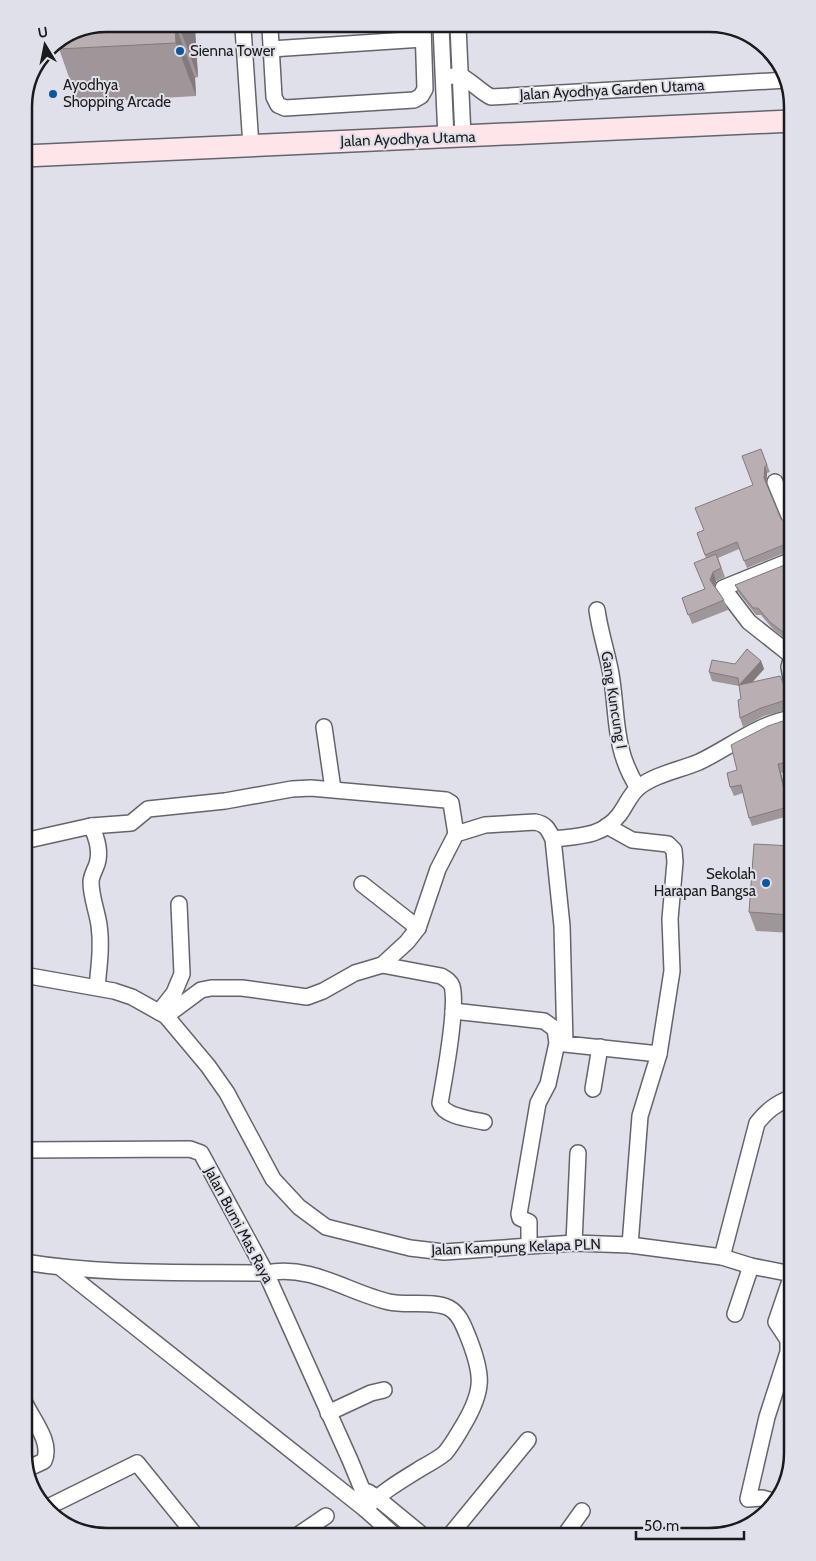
<svg xmlns="http://www.w3.org/2000/svg" width="816" height="1561" viewBox="0 0 816 1561" font-family="Cabin,sans-serif">
<style>
.lines{fill:none;stroke-linecap:round;stroke-linejoin:round}
.street-casing{stroke:#64656c;stroke-width:18}
.secondary-casing{stroke:#64656c;stroke-width:24}
.street{stroke:#fff;stroke-width:15}
.secondary{stroke:#fee5ea;stroke-width:21}
.wall{fill:#9f9699}
.shaded-wall{fill:#827a7d}
.building{fill:#b9afb2;stroke:#827a7d}
.poi-dot{fill:#0856a5;stroke:#dfe0e9;stroke-width:2}
.labels{text-anchor:middle;stroke-width:4;stroke-linejoin:round;paint-order:stroke}
.poi-label{font-size:15px;fill:#1b1b1e;stroke:#dfe0e9;text-anchor:start}
.street-label{font-size:15px;fill:#1b1b1e;stroke:#dfe0e9}
.rim{fill:none;stroke:#1b1b1e;stroke-width:2.5}
</style>
<rect width="100%" height="100%" fill="#dfe0e9"/>
<g class="lines">
<defs>
<g id="street">
<path d="M458,26L463,137"/>
<path d="M441,27L446,138"/>
<path d="M243,28L251,146"/>
<path d="M270,28L274,97L278,105L285,108L414,100L421,96L425,89L423,27"/>
<path d="M271,49L423,39"/>
<path d="M444,77C449,77 456,75 461,76C466,77 482,93 491,97L787,80"/>
<path d="M775,482L792,523"/>
<path d="M597,610C600,632 607,652 611,674C618,716 613,749 638,788"/>
<path d="M792,656L749,622L723,588L792,560"/>
<path d="M792,684L789,667L792,656"/>
<path d="M324,727L333,789"/>
<path d="M91,826L131,823L148,809L225,801L292,789L311,788L446,800L451,803L456,834"/>
<path d="M607,826L632,840L668,844L674,850L675,862L670,919L672,971L659,1054L640,1116L630,1245"/>
<path d="M553,839C579,836 602,837 619,815C626,806 630,794 639,787C656,774 680,770 699,762C731,747 757,724 792,718"/>
<path d="M24,841L91,826C97,838 101,851 97,864C95,870 91,876 91,882C91,897 97,911 99,925C102,946 99,966 97,987"/>
<path d="M362,884L418,928"/>
<path d="M382,965L441,976C446,979 450,981 452,986C458,1007 444,1080 440,1103C444,1117 472,1119 484,1122"/>
<path d="M24,975L114,991L132,997L166,1016L208,1066L227,1093L273,1179L299,1207L326,1227L410,1248L444,1252L574,1243L630,1245L722,1257L751,1266L792,1274"/>
<path d="M453,1011L544,1021L555,1029L557,1043L548,1084L538,1103L519,1214L520,1218L529,1222V1245"/>
<path d="M159,1012L174,993L182,974L179,904"/>
<path d="M166,1016L201,990L211,988H242L307,997L323,991L355,973L382,965L407,942L418,928L438,869L456,834L485,825L535,822C546,824 548,829 553,839L562,926L565,1044L659,1054"/>
<path d="M593,1089L600,1047"/>
<path d="M24,1150L190,1149L201,1153L266,1273L350,1460L362,1489L365,1509L393,1534"/>
<path d="M574,1243L578,1153"/>
<path d="M722,1257L757,1123C767,1111 775,1104 790,1098"/>
<path d="M24,1262C103,1275 185,1272 266,1273C311,1264 347,1292 389,1302C406,1306 434,1300 449,1308C460,1314 464,1327 469,1339C483,1375 484,1390 464,1424C458,1434 452,1445 445,1453C438,1459 430,1463 423,1467C402,1480 381,1492 365,1509L61,1268"/>
<path d="M735,1314L751,1266"/>
<path d="M24,1401C31,1418 53,1442 44,1461L27,1469"/>
<path d="M328,1413L371,1393L384,1390"/>
<path d="M368,1492L376,1497L421,1534"/>
<path d="M776,1502L762,1498L748,1499L767,1417L788,1352V1340L776,1322L792,1275"/>
<path d="M48,1507L137,1463L196,1536"/>
<path d="M567,1532L582,1511"/>
<path d="M451,1534L528,1440"/>
<path d="M298,1535L326,1516"/>
</g>
<path id="secondary" d="M24,156L792,121"/>
</defs>
<use href="#street" class="street-casing"/>
<use href="#secondary" class="secondary-casing"/>
<use href="#street" class="street"/>
<use href="#secondary" class="secondary"/>
</g>
<g class="wall">
<path d="M195,29L198,77L195,78L196,96L78,103L57,43L76,30Z"/>
<path d="M761,449L770,472L767,473L766,485L781,519L788,525L792,524V552L789,551L747,568L739,549L718,558L725,577L716,581L715,586L724,600L728,610L692,624L682,598L704,589L706,558L697,533L704,530L753,485Z"/>
<path d="M792,562L789,642L773,629L761,615H756L738,592L735,585Z"/>
<path d="M761,661L764,669L752,682L783,683L786,691L790,709L764,716L743,727L740,718L741,699L739,686L712,681L709,672L735,664Z"/>
<path d="M792,718V770L781,773L792,815L752,826L749,818L743,793L734,796L730,787L737,770Z"/>
<path d="M792,846V933L756,931L749,912Z"/>
</g>
<g class="shaded-wall">
<path d="M175,29H177L195,78L196,96L176,43Z"/>
<path d="M180,29H195L198,77Z"/>
<path d="M765,466L767,473L766,486L764,478Z"/>
<path d="M713,572L716,581L714,589L710,580Z"/>
<path d="M792,630V640L789,642L787,635Z"/>
<path d="M761,661L764,669L742,694L739,685Z"/>
<path d="M783,683L786,691L790,709L786,700Z"/>
<path d="M778,764L781,773L792,815L788,807Z"/>
<path d="M792,884V920L790,915Z"/>
</g>
<g class="building">
<path d="M175,29L176,43L59,49L58,42L76,30Z"/>
<path d="M761,449L767,465L765,466L764,478L781,519L788,525L792,524V545L786,544L744,561L737,542L705,555L697,533L704,530L695,508L753,485L742,456Z"/>
<path d="M792,488V498L789,490Z"/>
<path d="M716,554L721,568L713,572L710,580L724,600L688,615L682,598L705,589L694,563Z"/>
<path d="M792,562V630L787,635L770,622L758,608H753L735,585Z"/>
<path d="M747,649L761,661L739,685L780,676L783,683L786,700L761,708L740,718L738,700L741,699L738,678L709,672L712,660L735,664Z"/>
<path d="M792,718V761L778,764L788,807L749,818L741,785L730,787L727,773L737,770L731,745L768,726Z"/>
<path d="M754,844L792,846V884L790,915L749,912Z"/>
</g>
<g class="poi-dot">
<circle cx="180" cy="51" r="5"/>
<circle cx="53" cy="94" r="5"/>
<circle cx="766" cy="883" r="5"/>
</g>
<g class="labels">
<g class="poi-label">
<text x="190" y="56">Sienna Tower</text>
<text x="63" y="90">Ayodhya<tspan x="63" dy="17">Shopping Arcade</tspan></text>
<text x="756" y="879" text-anchor="end">Sekolah<tspan x="756" dy="17">Harapan Bangsa</tspan></text>
</g>
<g class="street-label">
<text transform="translate(612 90) rotate(-3)" y="5">Jalan Ayodhya Garden Utama</text>
<text transform="translate(408 139) rotate(-2)" y="5">Jalan Ayodhya Utama</text>
<text transform="translate(614 700) rotate(81)" y="5">Gang Kuncung I</text>
<text transform="translate(239 1225) rotate(62)" y="5">Jalan Bumi Mas Raya</text>
<text transform="translate(516 1247) rotate(-2)" y="5">Jalan Kampung Kelapa PLN</text>
</g>
</g>
<path d="M0 0H816V1561H0ZM107 32H709A75 75 0 0 1 784 107V1453A75 75 0 0 1 709 1528H107A75 75 0 0 1 32 1453V107A75 75 0 0 1 107 32Z" fill="#dfe0e9" fill-rule="evenodd"/>
<path class="rim" d="M107 32H709A75 75 0 0 1 784 107V1453A75 75 0 0 1 709 1528H107A75 75 0 0 1 32 1453V107A75 75 0 0 1 107 32Z"/>
<g transform="translate(45 45) rotate(350)" stroke="#dfe0e9" stroke-width="4" paint-order="stroke">
<path d="M0-4L9 19L0 12L-9 19Z" fill="#1b1b1e"/>
<text y="-8" font-size="14" font-weight="bold" text-anchor="middle" fill="#1b1b1e">U</text>
</g>
<path d="M636 1531v8h108v-8" fill="none" stroke="#1b1b1e" stroke-width="2.5"/>
<text x="644" y="1531" font-size="15" fill="#1b1b1e" stroke="#dfe0e9" stroke-width="4" paint-order="stroke">50 m</text>
</svg>
